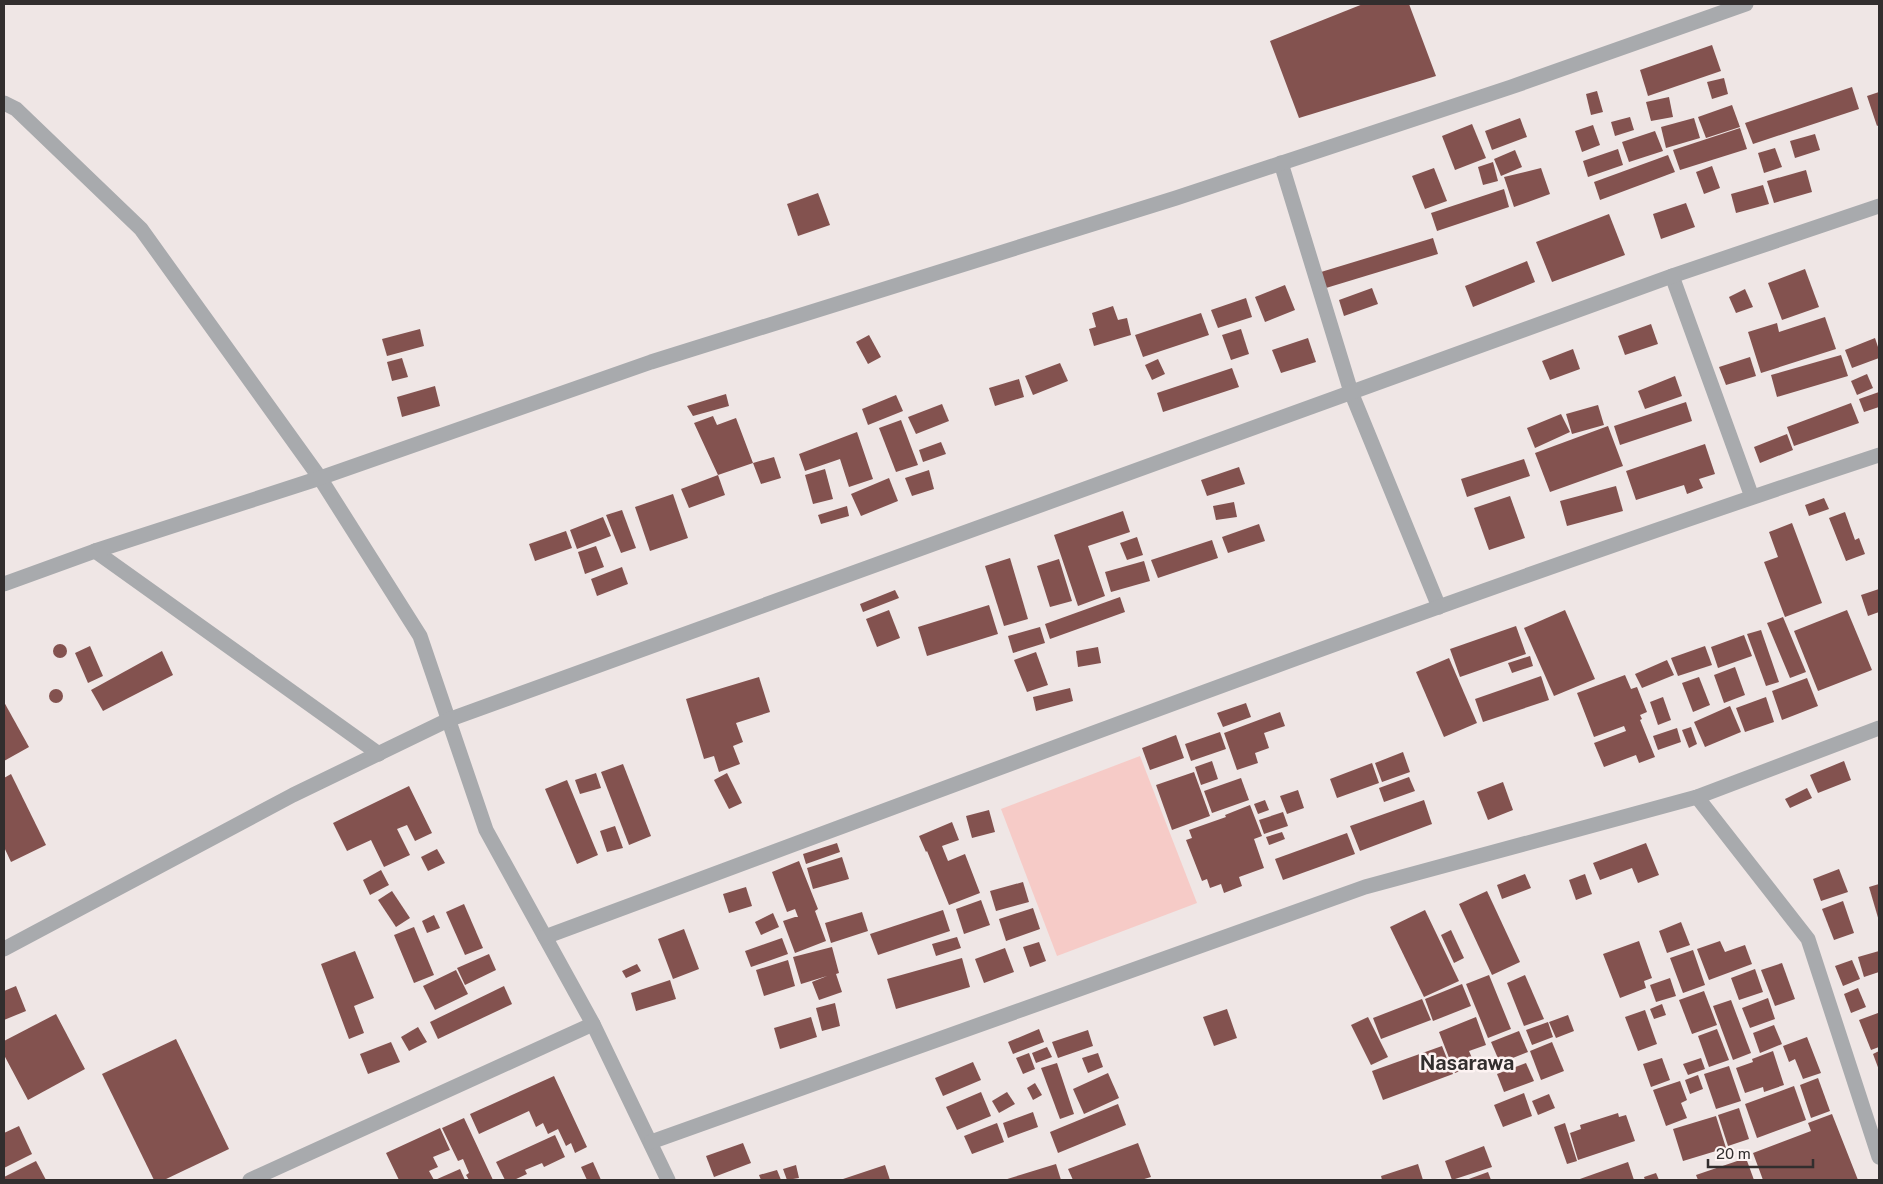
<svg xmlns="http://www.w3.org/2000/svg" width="1883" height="1184" viewBox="0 0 1883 1184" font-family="'Public Sans',sans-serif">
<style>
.green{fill:#f6cbc7}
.building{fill:#83524f}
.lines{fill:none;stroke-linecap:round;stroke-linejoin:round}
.street{stroke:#a8aaad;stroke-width:15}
.labels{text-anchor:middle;stroke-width:5;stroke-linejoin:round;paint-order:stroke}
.quarter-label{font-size:20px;font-weight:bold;fill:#322e2e;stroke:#fdf3f2}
</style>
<rect width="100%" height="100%" fill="#efe6e5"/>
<path class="green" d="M1140,756L1197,903L1057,956L1001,809Z"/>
<g class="building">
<path d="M1363,4H1409L1436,76L1299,118L1270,41Z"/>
<path d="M1712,45L1721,71L1648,96L1640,70Z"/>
<path d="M1724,78L1728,94L1712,99L1707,82Z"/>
<path d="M1852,87L1859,109L1753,144L1745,123Z"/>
<path d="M1597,91L1603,112L1591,115L1586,94Z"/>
<path d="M1879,92V125L1877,126L1867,96Z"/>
<path d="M1669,97L1673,117L1651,121L1646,102Z"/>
<path d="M1732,105L1740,127L1706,138L1698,117Z"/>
<path d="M1630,117L1634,130L1615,136L1611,122Z"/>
<path d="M1520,118L1527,137L1492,150L1485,131Z"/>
<path d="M1694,118L1700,138L1666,148L1661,127Z"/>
<path d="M1472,124L1486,158L1455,170L1442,136Z"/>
<path d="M1593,125L1600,145L1582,152L1575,131Z"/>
<path d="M1740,128L1747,149L1680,170L1673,150Z"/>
<path d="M1655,131L1663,151L1629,162L1622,142Z"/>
<path d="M1815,134L1820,150L1795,158L1790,141Z"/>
<path d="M1775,148L1782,167L1764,173L1758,153Z"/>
<path d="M1618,149L1623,165L1588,177L1583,161Z"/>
<path d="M1515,150L1522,167L1501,176L1494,159Z"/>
<path d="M1668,155L1675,172L1600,200L1594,182Z"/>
<path d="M1493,162L1498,181L1483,185L1478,167Z"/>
<path d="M1712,166L1720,188L1704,194L1696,172Z"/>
<path d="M1434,168L1447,201L1425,209L1412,176Z"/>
<path d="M1541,168L1550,194L1514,207L1504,177Z"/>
<path d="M1806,170L1812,192L1774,203L1767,181Z"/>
<path d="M1763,185L1769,204L1736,213L1731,194Z"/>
<path d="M1504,189L1509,207L1437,231L1431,213Z"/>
<path d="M818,193L830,225L798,236L787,204Z"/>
<path d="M1686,203L1695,227L1661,239L1653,214Z"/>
<path d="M1609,214L1625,255L1552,282L1536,242Z"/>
<path d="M1433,238L1438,254L1326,288L1321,272Z"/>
<path d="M1527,261L1535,282L1473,307L1465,286Z"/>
<path d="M1805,269L1819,307L1782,320L1768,283Z"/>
<path d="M1285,285L1295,310L1265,322L1255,297Z"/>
<path d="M1372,288L1378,304L1344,316L1339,300Z"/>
<path d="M1745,289L1753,307L1736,313L1729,297Z"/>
<path d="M1246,298L1252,317L1218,328L1211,310Z"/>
<path d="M1113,306L1118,320L1127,318L1131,335L1094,346L1089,329L1096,327L1092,313Z"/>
<path d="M1201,313L1209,335L1143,357L1135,335Z"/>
<path d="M1825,317L1836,349L1761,373L1748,332L1777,323L1779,332Z"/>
<path d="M1651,324L1658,344L1625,355L1618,336Z"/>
<path d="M420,329L424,346L387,356L382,339Z"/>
<path d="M1241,329L1249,354L1231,360L1222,335Z"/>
<path d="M869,335L881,357L868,364L856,342Z"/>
<path d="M1308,338L1316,362L1281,373L1272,350Z"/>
<path d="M1875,338L1879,350V358L1852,368L1845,350Z"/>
<path d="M1573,349L1580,369L1550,380L1542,361Z"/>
<path d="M1841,355L1848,376L1777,397L1771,375Z"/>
<path d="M1750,357L1756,376L1726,385L1719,367Z"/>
<path d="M402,358L408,377L392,381L387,362Z"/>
<path d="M1158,359L1165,374L1152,380L1145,365Z"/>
<path d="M1060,363L1068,381L1033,395L1025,376Z"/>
<path d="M1232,368L1239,387L1163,412L1157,393Z"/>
<path d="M1867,374L1873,388L1857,395L1851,381Z"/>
<path d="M1675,376L1682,396L1645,409L1638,391Z"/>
<path d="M1019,379L1024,397L995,406L989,388Z"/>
<path d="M435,386L440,406L402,417L397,397Z"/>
<path d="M1879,392V407L1864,412L1859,399Z"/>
<path d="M726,394L729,406L693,416L687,406Z"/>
<path d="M896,395L903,411L868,425L862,409Z"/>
<path d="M1686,402L1692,421L1620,445L1614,426Z"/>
<path d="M1851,403L1859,423L1794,446L1787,427Z"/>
<path d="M942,404L949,421L916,434L908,417Z"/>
<path d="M1598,405L1604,425L1572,434L1566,414Z"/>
<path d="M1561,414L1570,432L1535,448L1527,428Z"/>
<path d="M713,416L717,425L736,418L753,463L774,457L781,478L761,484L753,463L718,475L694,423Z"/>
<path d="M901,420L918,465L896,472L879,428Z"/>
<path d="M1608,426L1623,466L1550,492L1535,453Z"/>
<path d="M857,432L873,479L849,487L840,459L805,471L799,454Z"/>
<path d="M1787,434L1793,450L1760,463L1754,447Z"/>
<path d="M941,442L946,454L923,462L919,450Z"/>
<path d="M1705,444L1715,474L1699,479L1703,488L1687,494L1684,485L1636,500L1626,471Z"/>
<path d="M1524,459L1530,476L1467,497L1461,479Z"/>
<path d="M1239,467L1245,484L1207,496L1201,480Z"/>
<path d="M825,469L833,499L813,504L805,475Z"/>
<path d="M929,470L934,489L912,496L905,478Z"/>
<path d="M718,475L725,495L689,508L681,489Z"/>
<path d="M889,478L898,501L861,516L851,494Z"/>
<path d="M1616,486L1623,511L1567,526L1560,501Z"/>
<path d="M673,494L688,538L650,551L635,507Z"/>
<path d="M1510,496L1525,538L1489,550L1474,508Z"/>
<path d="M1824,498L1829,509L1809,516L1805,505Z"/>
<path d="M1234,502L1237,517L1216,520L1213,506Z"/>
<path d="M847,506L849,516L821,524L818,515Z"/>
<path d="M622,510L636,548L621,553L606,515Z"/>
<path d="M1123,511L1130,532L1088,546L1105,596L1078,606L1054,535Z"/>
<path d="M1845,512L1855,540L1859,538L1865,554L1846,561L1829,518Z"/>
<path d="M603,517L611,536L577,549L570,530Z"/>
<path d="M1792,523L1822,603L1785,617L1764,562L1778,557L1769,532Z"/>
<path d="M1259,524L1265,541L1228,553L1222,537Z"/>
<path d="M566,531L572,548L535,561L529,544Z"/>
<path d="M1137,537L1143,555L1127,560L1120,543Z"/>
<path d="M1212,540L1218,558L1158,578L1151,560Z"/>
<path d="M596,546L604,567L585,574L578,552Z"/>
<path d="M1010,558L1028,619L1004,626L985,566Z"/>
<path d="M1059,559L1072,601L1050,607L1037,566Z"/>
<path d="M1144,561L1150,581L1111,592L1105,572Z"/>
<path d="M622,567L628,584L597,596L591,579Z"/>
<path d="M1879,589V612L1868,616L1861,595Z"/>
<path d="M895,590L899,598L863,612L860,604Z"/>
<path d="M1120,597L1125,612L1050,639L1045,624Z"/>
<path d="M989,605L998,634L927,656L918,627Z"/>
<path d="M889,610L900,638L877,647L866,619Z"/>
<path d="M1565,610L1595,679L1554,696L1524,628Z"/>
<path d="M1847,610L1872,670L1818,691L1794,631Z"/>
<path d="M1783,617L1806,672L1790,678L1767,623Z"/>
<path d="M1516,626L1526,654L1460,677L1450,649Z"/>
<path d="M1040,627L1045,643L1013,653L1008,636Z"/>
<path d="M1761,630L1779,682L1766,686L1747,634Z"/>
<path d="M1744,635L1752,656L1718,668L1711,647Z"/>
<circle cx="60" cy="651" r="7"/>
<path d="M90,646L103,676L88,683L75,653Z"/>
<path d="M1705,646L1712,665L1678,676L1671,658Z"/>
<path d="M1098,647L1101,663L1078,667L1076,651Z"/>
<path d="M162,651L173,675L103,711L91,690Z"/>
<path d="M1036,652L1048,685L1027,692L1014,660Z"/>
<path d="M1530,656L1533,666L1512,673L1508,663Z"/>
<path d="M1449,658L1477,723L1444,737L1416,672Z"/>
<path d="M1667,660L1674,675L1642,688L1635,674Z"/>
<path d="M1735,667L1745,695L1724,703L1714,675Z"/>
<path d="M1625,675L1631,689L1637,687L1647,712L1640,715L1642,719L1640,720L1655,757L1639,763L1636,755L1604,767L1594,743L1626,731L1624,726L1594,737L1577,693Z"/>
<path d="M1541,676L1549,700L1483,722L1475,699Z"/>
<path d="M759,677L770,712L736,723L743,742L733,746L740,764L719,772L714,756L704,759L686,699Z"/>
<path d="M1699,677L1710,705L1693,712L1682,683Z"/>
<path d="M1807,678L1818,706L1782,720L1772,691Z"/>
<path d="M1070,688L1073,701L1036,711L1033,697Z"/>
<circle cx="56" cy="696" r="7"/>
<path d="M1663,697L1671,720L1658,725L1650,702Z"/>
<path d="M1766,697L1774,722L1745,732L1736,708Z"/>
<path d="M4,702L29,747L4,761Z"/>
<path d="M1246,703L1251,717L1223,727L1217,713Z"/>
<path d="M1730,706L1741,732L1705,747L1694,722Z"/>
<path d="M1280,712L1285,726L1264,733L1269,748L1255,753L1258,763L1237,770L1224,733Z"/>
<path d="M1691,727L1697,744L1689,748L1682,730Z"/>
<path d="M1677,728L1681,742L1658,750L1653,736Z"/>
<path d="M1220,732L1226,749L1191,761L1185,744Z"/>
<path d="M1176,735L1184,758L1150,770L1142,748Z"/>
<path d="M1403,752L1410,772L1382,782L1375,763Z"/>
<path d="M1212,761L1218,779L1201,785L1195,767Z"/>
<path d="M1844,761L1851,780L1818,793L1810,775Z"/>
<path d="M1372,763L1379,783L1337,798L1330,779Z"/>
<path d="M623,764L651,836L629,845L601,772Z"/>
<path d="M1194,772L1210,816L1172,830L1156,785Z"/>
<path d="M596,773L601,788L580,794L575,780Z"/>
<path d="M727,773L742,803L729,809L714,780Z"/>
<path d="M11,774L46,845L11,862L4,847V778Z"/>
<path d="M1409,777L1415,791L1384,802L1379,788Z"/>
<path d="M1241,778L1249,800L1212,813L1204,791Z"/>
<path d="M567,780L598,855L577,864L545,789Z"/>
<path d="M1503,782L1513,810L1488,820L1477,792Z"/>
<path d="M409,786L432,833L415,841L407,825L397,829L410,855L384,867L371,840L347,851L333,823Z"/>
<path d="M1807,788L1812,798L1790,808L1785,799Z"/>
<path d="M1298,790L1304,808L1287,814L1280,796Z"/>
<path d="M1265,800L1269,810L1258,814L1254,804Z"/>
<path d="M1424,800L1432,824L1360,851L1350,826Z"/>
<path d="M1250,805L1262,836L1254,839L1264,868L1239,877L1242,886L1224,893L1221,884L1210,888L1207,879L1202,881L1186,840L1192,838L1189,830L1226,817L1225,815Z"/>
<path d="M989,810L995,832L972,838L966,816Z"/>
<path d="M1283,812L1288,826L1264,834L1259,820Z"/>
<path d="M952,822L959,840L942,846L948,861L965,854L980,893L949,905L927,851L926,852L919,836Z"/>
<path d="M615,826L623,848L607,852L600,831Z"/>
<path d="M1282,832L1285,839L1269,845L1266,837Z"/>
<path d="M1347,833L1355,854L1283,880L1275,859Z"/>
<path d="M837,843L840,852L806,864L803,854Z"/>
<path d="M1646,843L1659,875L1638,883L1632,868L1600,880L1593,863Z"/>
<path d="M437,849L445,863L428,871L421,857Z"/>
<path d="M842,857L849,879L813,889L807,868Z"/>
<path d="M799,861L818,909L815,911L826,941L795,953L783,921L795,917H798L795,909L787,912L772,872Z"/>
<path d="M1839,869L1848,892L1821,901L1813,879Z"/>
<path d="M381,870L389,885L370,895L363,880Z"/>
<path d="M1525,874L1531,888L1502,899L1497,885Z"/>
<path d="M1585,874L1592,894L1576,900L1569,880Z"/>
<path d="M1023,882L1029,902L996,911L990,891Z"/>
<path d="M1879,884V921L1869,887Z"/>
<path d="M746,887L752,906L729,913L723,894Z"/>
<path d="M392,891L410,918L396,927L378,900Z"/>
<path d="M1487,891L1520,962L1492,975L1459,904Z"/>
<path d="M981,900L990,925L964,934L956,909Z"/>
<path d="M1843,901L1854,933L1834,940L1822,909Z"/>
<path d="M464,904L483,948L465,955L446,912Z"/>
<path d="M1033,908L1040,929L1006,941L999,919Z"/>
<path d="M943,910L950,931L878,955L870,934Z"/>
<path d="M1425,910L1459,981L1424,997L1390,927Z"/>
<path d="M862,912L868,931L831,943L825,923Z"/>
<path d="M773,913L779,927L761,935L755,922Z"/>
<path d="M434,915L440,928L427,933L422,921Z"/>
<path d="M1681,922L1690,945L1667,953L1659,931Z"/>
<path d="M414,927L434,975L414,983L394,935Z"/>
<path d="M684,929L699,969L673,979L658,939Z"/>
<path d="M1451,930L1464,958L1454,963L1441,935Z"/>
<path d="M957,937L961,948L936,956L932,944Z"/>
<path d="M782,938L788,954L751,967L745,951Z"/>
<path d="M1639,941L1652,978L1644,981L1646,988L1620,998L1603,954Z"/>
<path d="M1720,941L1725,952L1745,945L1752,964L1709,980L1697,949Z"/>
<path d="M1039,942L1046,961L1030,967L1023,947Z"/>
<path d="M832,947L839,973L836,974L842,992L819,1000L812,982L827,976L801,984L793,957Z"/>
<path d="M1005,948L1014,972L984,983L975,959Z"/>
<path d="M1693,950L1705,985L1683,993L1670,958Z"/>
<path d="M355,951L374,998L354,1006L364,1033L349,1039L321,964Z"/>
<path d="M1879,951V972L1864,977L1858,957Z"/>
<path d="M489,954L496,970L465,985L457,968Z"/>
<path d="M962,958L970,987L896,1009L887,979Z"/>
<path d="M788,960L795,986L764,996L756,970Z"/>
<path d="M1852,960L1860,979L1843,986L1835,966Z"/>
<path d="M1782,963L1795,999L1775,1006L1761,970Z"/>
<path d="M637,964L641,971L626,978L622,971Z"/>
<path d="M1755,969L1763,992L1739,1000L1731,978Z"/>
<path d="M456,970L468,994L435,1010L423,986Z"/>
<path d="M1489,975L1511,1029L1488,1038L1466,984Z"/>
<path d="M1525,975L1544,1019L1524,1026L1507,983Z"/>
<path d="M1670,978L1676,996L1656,1002L1650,985Z"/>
<path d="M670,980L676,999L636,1011L631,993Z"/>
<path d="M1462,984L1471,1006L1433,1021L1425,999Z"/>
<path d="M16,986L26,1011L4,1020V991Z"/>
<path d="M504,986L512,1004L438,1039L430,1022Z"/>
<path d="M1858,988L1866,1007L1851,1013L1844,994Z"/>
<path d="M1704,991L1717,1025L1692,1034L1679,1000Z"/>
<path d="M1768,998L1775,1019L1750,1028L1742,1008Z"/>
<path d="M1422,999L1431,1020L1381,1039L1373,1018Z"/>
<path d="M1731,1000L1751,1053L1733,1060L1713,1006Z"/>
<path d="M835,1003L840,1026L822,1031L816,1008Z"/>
<path d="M1662,1004L1666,1015L1654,1019L1650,1009Z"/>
<path d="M1227,1009L1237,1038L1214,1046L1203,1017Z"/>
<path d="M1645,1010L1657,1044L1638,1051L1625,1017Z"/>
<path d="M1878,1013L1879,1047L1871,1050L1859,1020Z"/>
<path d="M56,1014L85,1069L28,1100L4,1055V1041Z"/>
<path d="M1568,1015L1574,1031L1556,1038L1549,1022Z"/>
<path d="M811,1017L817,1037L780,1049L774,1028Z"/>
<path d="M1368,1017L1388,1057L1371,1065L1351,1025Z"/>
<path d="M1476,1017L1486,1045L1469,1051L1475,1065L1455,1073L1439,1032Z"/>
<path d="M1548,1022L1553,1037L1532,1045L1526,1030Z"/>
<path d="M1774,1025L1782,1044L1760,1053L1753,1033Z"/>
<path d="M418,1027L427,1042L409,1051L401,1037Z"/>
<path d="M1039,1029L1044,1042L1013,1054L1008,1042Z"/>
<path d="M1717,1029L1729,1060L1709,1067L1698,1036Z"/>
<path d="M1088,1030L1093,1046L1058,1058L1052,1042Z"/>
<path d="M1519,1031L1528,1052L1500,1063L1491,1042Z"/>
<path d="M1807,1037L1821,1073L1803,1079L1795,1059L1789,1062L1783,1046Z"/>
<path d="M176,1039L229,1149L164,1180H154L102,1074Z"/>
<path d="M391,1042L400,1062L368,1074L360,1054Z"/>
<path d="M1552,1042L1564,1071L1541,1080L1530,1051Z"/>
<path d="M1442,1046L1453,1074L1383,1100L1372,1071Z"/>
<path d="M1047,1047L1052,1057L1036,1063L1032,1053Z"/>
<path d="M1773,1051L1784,1085L1764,1092L1763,1087L1745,1093L1736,1068L1753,1062L1752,1059Z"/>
<path d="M1879,1051V1070L1873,1054Z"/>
<path d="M1029,1053L1035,1069L1023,1074L1016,1058Z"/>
<path d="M1098,1053L1103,1067L1088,1073L1082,1058Z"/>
<path d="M1662,1058L1670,1080L1651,1087L1643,1064Z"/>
<path d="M1701,1058L1705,1069L1688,1075L1683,1064Z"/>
<path d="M973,1062L981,1080L943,1096L935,1078Z"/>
<path d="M1057,1063L1074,1114L1060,1119L1041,1068Z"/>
<path d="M1526,1063L1534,1081L1504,1092L1497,1074Z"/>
<path d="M1729,1066L1741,1101L1716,1109L1704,1074Z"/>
<path d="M1108,1073L1119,1098L1084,1114L1073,1089Z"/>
<path d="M1698,1075L1703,1089L1690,1094L1685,1080Z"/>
<path d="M554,1076L587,1147L575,1153L571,1143L566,1146L558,1129L548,1134L543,1123L536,1127L529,1111L479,1134L470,1114Z"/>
<path d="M1818,1078L1830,1111L1811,1118L1800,1085Z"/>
<path d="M1680,1081L1687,1100L1681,1103L1687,1118L1666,1126L1653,1090Z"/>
<path d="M1035,1083L1042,1095L1033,1100L1027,1088Z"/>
<path d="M1794,1086L1806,1120L1757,1138L1745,1104Z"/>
<path d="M981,1092L991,1116L957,1130L946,1107Z"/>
<path d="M1007,1092L1015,1104L999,1113L992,1101Z"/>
<path d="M1524,1093L1532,1116L1503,1127L1494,1105Z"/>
<path d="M1549,1094L1555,1108L1538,1115L1532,1101Z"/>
<path d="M1118,1104L1126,1125L1058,1153L1050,1132Z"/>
<path d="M1739,1108L1749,1139L1728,1146L1718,1115Z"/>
<path d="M1033,1112L1038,1127L1008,1138L1003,1123Z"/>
<path d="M1618,1113L1619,1117L1626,1115L1635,1141L1578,1160L1570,1133L1581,1129L1580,1125Z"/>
<path d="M1832,1114L1858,1180H1763L1753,1153L1811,1131L1808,1123Z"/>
<path d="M1716,1116L1726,1148L1683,1161L1673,1129Z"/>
<path d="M464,1118L493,1180H469L466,1175L469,1173L463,1159L458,1161L442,1128Z"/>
<path d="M997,1123L1004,1142L972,1154L964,1136Z"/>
<path d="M1565,1123L1577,1161L1567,1164L1554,1127Z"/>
<path d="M19,1126L32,1154L4,1168V1133Z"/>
<path d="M440,1128L450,1150L433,1157L438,1167L429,1171L434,1180H399L386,1153Z"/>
<path d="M555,1135L565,1157L544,1167L542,1163L525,1170L527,1174L514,1180H505L496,1162Z"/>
<path d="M743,1143L751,1163L714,1177L706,1156Z"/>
<path d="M1138,1143L1151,1177L1141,1180H1073L1068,1169Z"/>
<path d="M1484,1146L1492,1167L1452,1180L1445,1161Z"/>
<path d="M1746,1158L1754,1180H1698L1696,1175Z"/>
<path d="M36,1161L46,1180H4V1177Z"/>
<path d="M593,1162L601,1180H587L581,1167Z"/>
<path d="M1628,1162L1634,1180H1577Z"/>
<path d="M1056,1164L1061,1180H1004Z"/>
<path d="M1418,1164L1423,1180H1382L1381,1176Z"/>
<path d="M796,1165L799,1178L787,1180L783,1169Z"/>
<path d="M885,1165L890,1180H840Z"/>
<path d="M460,1169L465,1180H435Z"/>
<path d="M777,1170L781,1180H761L759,1175Z"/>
<path d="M1488,1172L1491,1180H1466Z"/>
<path d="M1656,1173L1659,1180H1645L1644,1177Z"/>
</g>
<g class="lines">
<g class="street">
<path d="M4,103L16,109L141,229L320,478L420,636L486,830L593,1024L668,1180"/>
<path d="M1281,163L1351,392L1439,607"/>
<path d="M1672,276L1752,497"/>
<path d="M95,551L379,754"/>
<path d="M4,584L95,551L320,478L651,362L1176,198L1511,87L1746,4"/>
<path d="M1697,797L1808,939L1879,1157"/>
<path d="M545,937C988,773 1430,603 1879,455"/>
<path d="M4,949L293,795L448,720L1672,276L1879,206"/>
<path d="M651,1142L1365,887L1697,797L1879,728"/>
<path d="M250,1180L593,1024"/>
</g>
</g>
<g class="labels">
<g class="quarter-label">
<text x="1467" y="1070">Nasarawa</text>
</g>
</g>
<rect width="1883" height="1184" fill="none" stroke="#322e2e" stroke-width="10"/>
<path d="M1708 1159v8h105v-8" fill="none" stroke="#322e2e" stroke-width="2.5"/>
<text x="1716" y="1159" font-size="15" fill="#322e2e" stroke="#fdf3f2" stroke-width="4" paint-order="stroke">20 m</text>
</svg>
